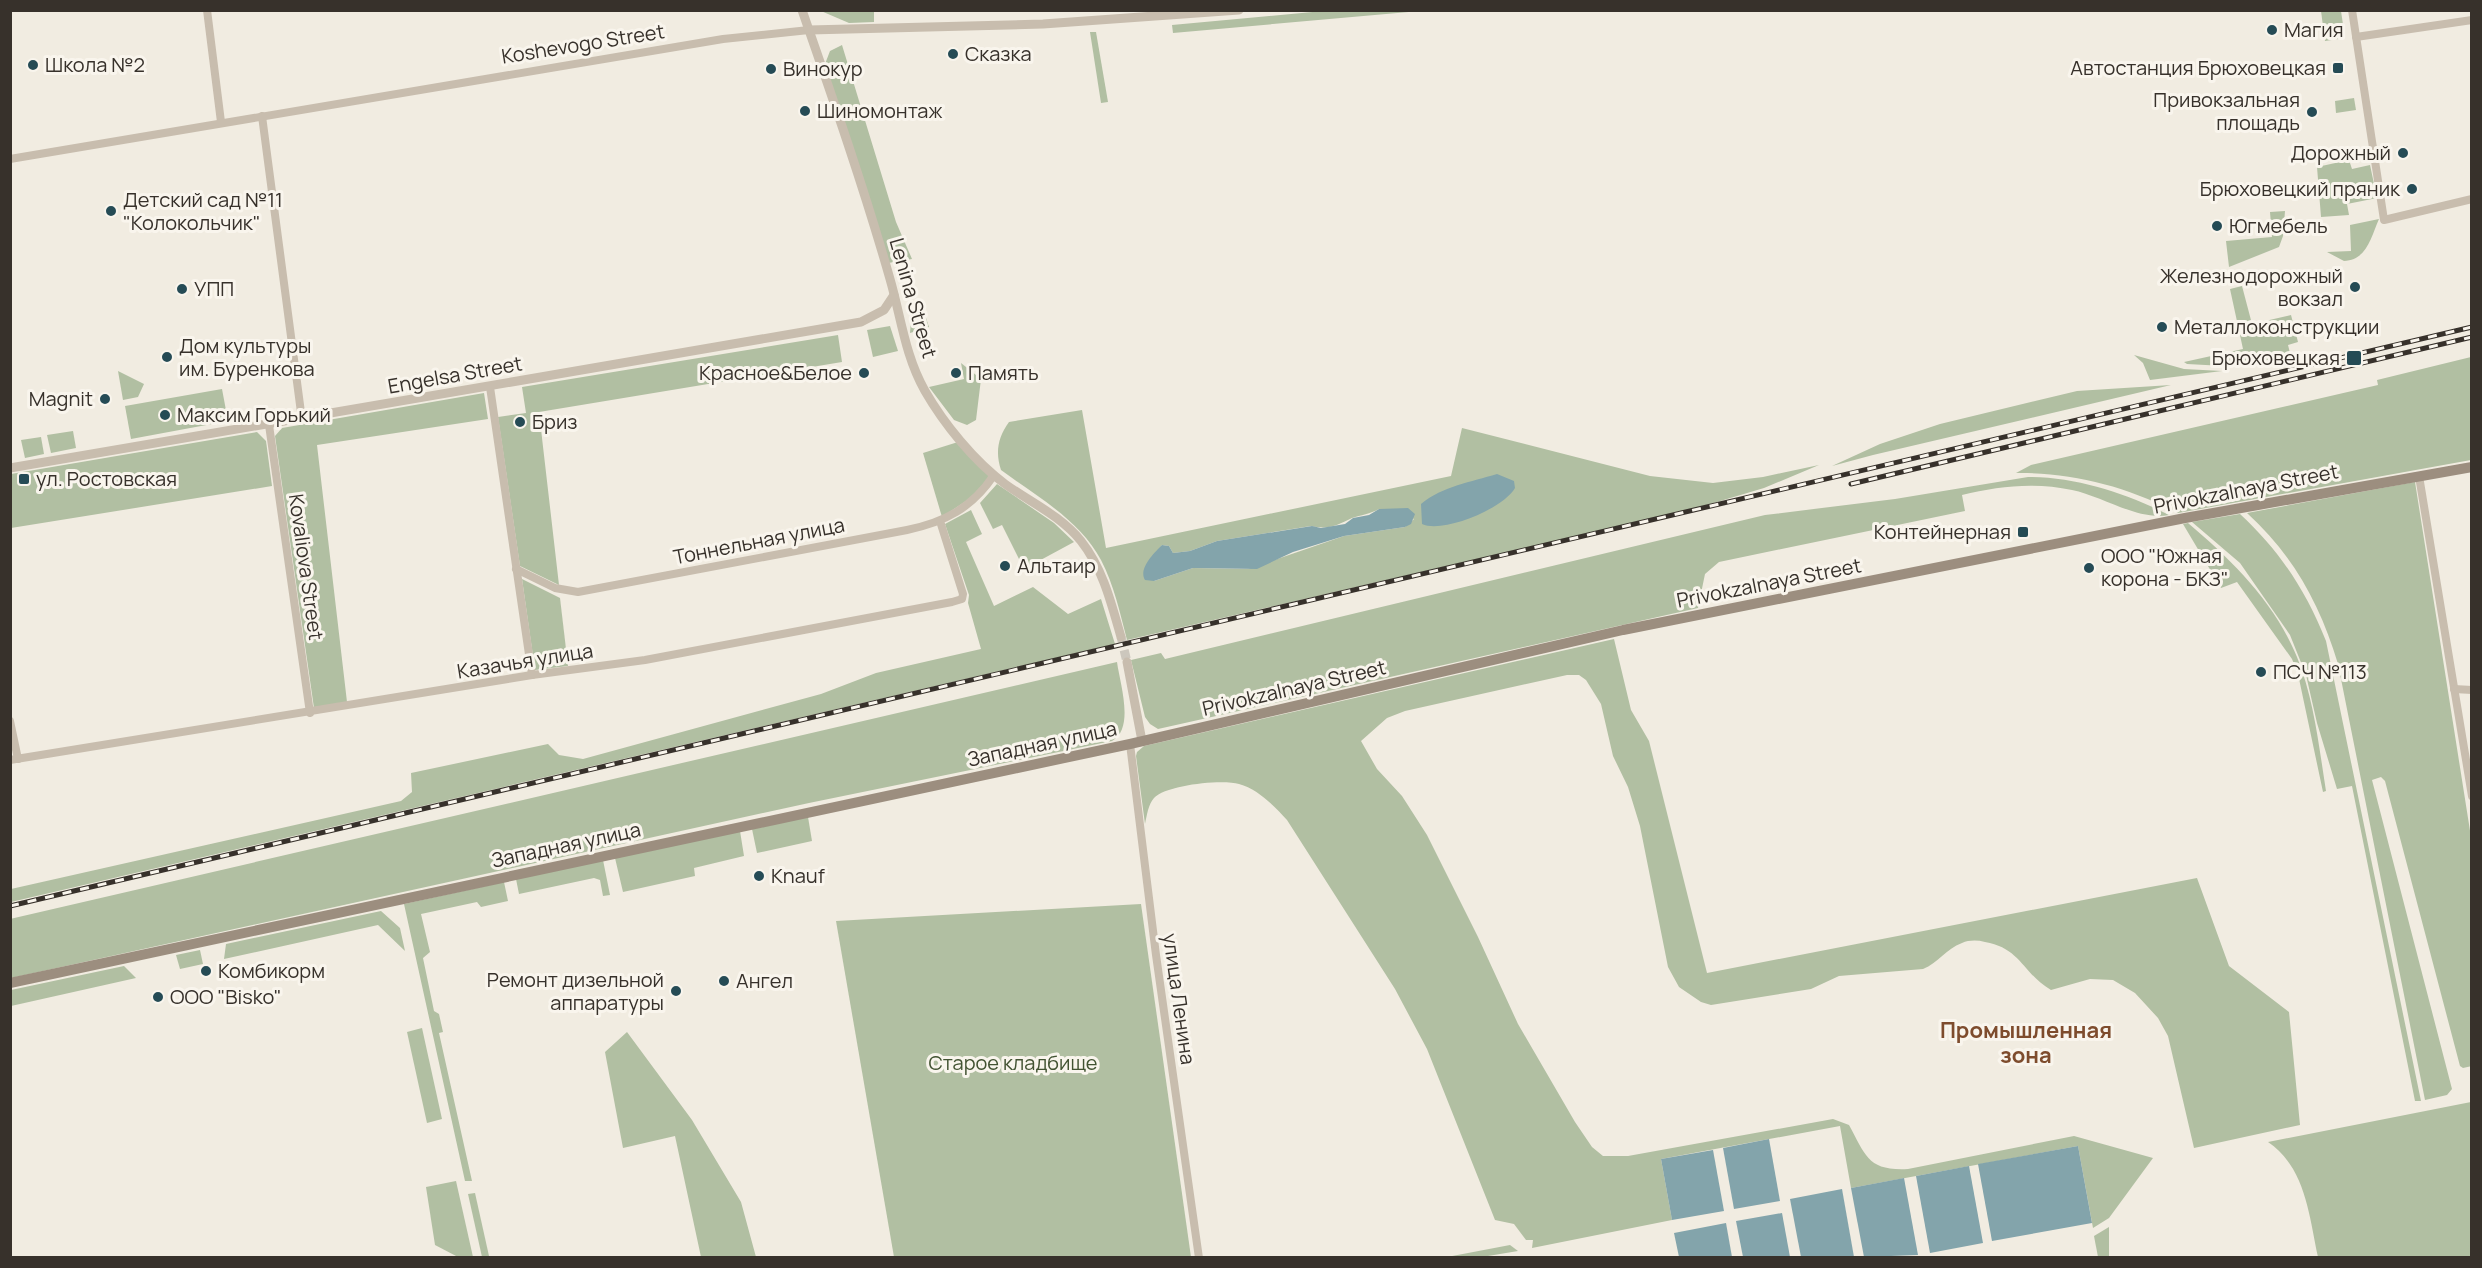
<svg xmlns="http://www.w3.org/2000/svg" width="2482" height="1268" viewBox="0 0 2482 1268" font-family="Manrope,sans-serif">
<style>
.green{fill:#b1bfa2;fill-rule:evenodd}
.water{fill:#83a4ab}
.lines{fill:none;stroke-linecap:round;stroke-linejoin:round}
.tertiary-tunnel{stroke:#ccc7bd;stroke-width:9;stroke-dasharray:9 4.5;stroke-linecap:butt}
.minor{stroke:#c8bdae;stroke-width:8}
.tertiary{stroke:#c8bdae;stroke-width:9}
.secondary{stroke:#9c8e7f;stroke-width:10}
.rail-casing{stroke:#37312b;stroke-width:5}
.rail{stroke:#f9f5ed;stroke-width:3;stroke-dasharray:9;stroke-linecap:butt}
.poi-dot{fill:#254b55;stroke:#f9f5ed;stroke-width:2}
.labels{text-anchor:middle;stroke-width:6;stroke-linejoin:round;paint-order:stroke}
.poi-label{font-size:20px;fill:#37312b;stroke:#f9f5ed;text-anchor:start}
.street-label{font-size:20px;fill:#37312b;stroke:#f9f5ed}
.park-label{font-size:20px;fill:#425332;stroke:#f9f5ed}
.quarter-label{font-size:22px;font-weight:bold;fill:#7e4c2d;stroke:#f9f5ed}
</style>
<rect width="100%" height="100%" fill="#f1ece1"/>
<g class="green">
<path d="M821,11H874V22L849,23Z"/>
<path d="M1323,11H1420L1173,33L1172,25Z"/>
<path d="M2321,11H2341L2345,38L2325,41Z"/>
<path d="M1090,32H1096L1108,102L1101,103Z"/>
<path d="M842,45L896,222L912,259L888,263L825,64L830,51Z"/>
<path d="M2354,98L2356,110L2336,113L2335,101Z"/>
<path d="M2349,160L2352,169L2370,165L2377,198L2347,204L2349,215L2321,217L2317,167Z"/>
<path d="M2285,211L2283,236L2279,247L2229,267L2226,241L2272,237L2270,212Z"/>
<path d="M2379,219C2371,237 2367,260 2344,261L2327,252L2351,251L2350,225Z"/>
<path d="M2242,286L2252,324L2291,315L2298,342L2288,345L2291,357L2224,366L2187,364L2184,362L2243,349L2230,289Z"/>
<path d="M918,314L925,315L929,327L910,333L911,321Z"/>
<path d="M890,326L898,351L873,357L867,330Z"/>
<path d="M838,335L842,362L539,412L559,585L520,566L498,417L526,413L522,387Z"/>
<path d="M2134,355L2184,369L2222,371L2150,380L2143,363Z"/>
<path d="M2471,357V460L2178,513C2128,487 2073,472 2016,473L2031,465L2378,385L2377,380Z"/>
<path d="M961,363L981,379L976,420L967,425L954,420L929,387L964,379Z"/>
<path d="M118,371L144,384L138,397L123,400Z"/>
<path d="M2171,385L1873,455L1832,466L1880,444L1940,424L2077,391Z"/>
<path d="M222,389L228,421L131,439L125,406Z"/>
<path d="M484,393L488,419L317,445L347,702L314,708L275,436L282,428Z"/>
<path d="M1082,410L1106,548L1451,476L1462,428L1650,476L1713,483L1763,477L1819,465L1764,488L1690,510L1127,640C1120,613 1114,585 1101,560C1080,520 1036,496 1001,470C995,452 998,437 1009,422ZM1379,509H1393L1414,519L1405,527L1344,536L1248,569L1193,568L1154,581L1152,558L1162,545L1169,546L1173,553L1190,551L1217,541L1311,526C1330,530 1337,525 1352,518C1361,515 1370,514 1379,509Z"/>
<path d="M73,431L76,448L51,453L47,435Z"/>
<path d="M257,432L266,441L272,486L11,528V474Z"/>
<path d="M41,437L44,454L25,458L21,440Z"/>
<path d="M958,442L989,476L978,493L942,517L923,453Z"/>
<path d="M2028,477C2076,477 2126,493 2169,515C2138,521 2102,496 2072,490C2035,482 1998,486 1962,495L1965,511L1719,562L1705,574L1698,608L1158,729L1150,724L1145,717L1131,660L1161,653L1165,659L1765,515L1895,499Z"/>
<path d="M2415,482L2471,837L2472,1066L2463,1068L2460,1066L2385,781L2381,777L2372,780L2452,1089L2447,1095L2425,1100L2338,664C2320,604 2293,555 2247,513Z"/>
<path d="M997,484L1054,523L1074,542L1024,569L1002,525L993,529L980,503Z"/>
<path d="M971,510L982,534L966,542L994,606L1033,587L1068,614L1101,599L1115,644L11,902V889L401,801L412,792L411,773L548,744L559,755L583,759L821,694L876,673L981,649L968,603L969,595L945,524Z"/>
<path d="M2240,514C2280,551 2306,591 2326,641L2421,1101H2415L2352,786L2337,789L2317,723L2306,675L2290,635L2240,563L2192,522Z"/>
<path d="M2188,523C2232,560 2275,603 2297,657C2314,699 2319,747 2326,791L2323,792L2298,674L2292,659L2237,582L2221,588L2183,524Z"/>
<path d="M522,579L560,598L568,666L535,670Z"/>
<path d="M1614,639L1631,710L1649,741L1707,973L2197,878L2229,966L2289,1012L2300,1125L2194,1148L2168,1036L2158,1018L2135,993L2113,980L2090,979L2051,990C2023,974 2021,948 1985,942C1977,940 1969,940 1962,943C1946,949 1938,963 1923,969L1839,976L1811,989L1711,1005L1701,1002L1679,987L1668,967L1640,826L1628,787L1613,756L1601,704L1586,680L1579,675H1567L1405,711L1387,718L1361,741L1377,769L1402,796L1427,835L1478,937L1518,1024L1575,1122L1592,1147L1603,1156H1628L1833,1119L1849,1125C1866,1156 1868,1171 1908,1169L2074,1136L2153,1158L2109,1218L2093,1228L2078,1146L1851,1188L1840,1126L1661,1159L1672,1220L1532,1248L1533,1240H1526L1514,1224L1495,1220L1427,1049L1395,989L1287,820C1274,806 1258,789 1239,784C1222,779 1166,785 1154,798C1148,805 1147,815 1145,824L1136,756L1137,752L1144,746Z"/>
<path d="M1117,662C1120,684 1135,728 1112,741L809,803L11,978L10,919Z"/>
<path d="M808,817L812,841L757,853L752,829Z"/>
<path d="M740,831L744,856L694,868L695,876L623,892L615,858Z"/>
<path d="M603,860L610,895L603,896L600,880L594,878L519,894L516,879Z"/>
<path d="M504,882L508,901L481,907L477,902L421,914L430,952L423,958L434,1011L439,1014L443,1032L439,1033L472,1181H465L404,904Z"/>
<path d="M1141,904L1191,1257H894L836,921Z"/>
<path d="M381,911L400,928L405,951L378,925L224,959L226,944Z"/>
<path d="M200,950L203,964L180,969L176,955Z"/>
<path d="M124,966L136,978L11,1006V990Z"/>
<path d="M422,1028L442,1119L427,1123L407,1032Z"/>
<path d="M627,1032L692,1120L741,1202L756,1257H701L675,1136L623,1148L605,1052Z"/>
<path d="M2471,1102V1257H2318C2309,1216 2306,1168 2268,1142Z"/>
<path d="M456,1181L473,1257H458L435,1245L426,1187Z"/>
<path d="M475,1193L489,1256L482,1257L468,1194Z"/>
<path d="M2109,1227V1257H2098L2094,1236Z"/>
<path d="M1510,1245L1518,1251L1482,1257H1447Z"/>
</g>
<g class="water">
<path d="M1497,474L1514,481L1515,488C1504,508 1443,534 1422,524L1421,504C1443,486 1471,482 1497,474Z"/>
<path d="M1408,508L1415,514L1411,524L1405,527L1344,536L1293,552L1257,569L1193,568L1154,581L1145,580C1138,569 1154,553 1162,545L1169,546L1173,553L1190,551L1217,541L1312,526L1321,528L1345,524L1353,518L1369,515L1379,509Z"/>
<path d="M1769,1139L1780,1201L1734,1209L1723,1148Z"/>
<path d="M2078,1146L2092,1223L1992,1241L1978,1164Z"/>
<path d="M1713,1150L1724,1211L1672,1220L1661,1159Z"/>
<path d="M1969,1166L1983,1243L1930,1253L1916,1176Z"/>
<path d="M1904,1178L1918,1255L1864,1257L1851,1188Z"/>
<path d="M1842,1189L1854,1257H1801L1790,1199Z"/>
<path d="M1782,1213L1790,1257H1743L1736,1221Z"/>
<path d="M1726,1223L1732,1257H1679L1674,1233Z"/>
</g>
<g class="lines">
<path class="tertiary-tunnel" d="M1121,637L1127,662"/>
<g class="minor">
<path d="M207,10L221,122"/>
<path d="M2352,10L2384,220L2472,199"/>
<path d="M2356,37L2472,20"/>
<path d="M262,116L302,420"/>
<path d="M10,159L723,39L809,30"/>
<path d="M490,387L532,675"/>
<path d="M269,425L310,713"/>
<path d="M2419,476L2472,796"/>
<path d="M516,569L555,588L578,592L907,530C945,522 972,508 994,475"/>
<path d="M2454,689L2472,690"/>
<path d="M10,721L18,759"/>
<path d="M1130,744L1156,955L1199,1258"/>
<path d="M10,760L532,675L645,660L952,602L962,599L963,594L940,521"/>
</g>
<g class="tertiary">
<path d="M802,10C833,99 864,188 890,279C901,317 905,356 925,391C944,424 974,461 1005,484C1030,502 1061,516 1081,541C1103,569 1111,602 1121,637"/>
<path d="M809,30L1043,24L1239,10"/>
<path d="M10,468L861,322L884,310L894,295"/>
<path d="M1127,662L1142,741"/>
</g>
<path class="secondary" d="M10,983L1130,744L1623,630L2185,518L2472,467"/>
<defs>
<g id="rail">
<path d="M1851,484L2472,337"/>
<path d="M10,906L2472,327"/>
</g>
</defs>
<use href="#rail" class="rail-casing"/>
<use href="#rail" class="rail"/>
</g>
<g class="poi-dot">
<circle cx="2272" cy="30" r="6"/>
<circle cx="953" cy="54" r="6"/>
<circle cx="33" cy="65" r="6"/>
<rect x="2332" y="62" width="12" height="12" rx="3"/>
<circle cx="771" cy="69" r="6"/>
<circle cx="805" cy="111" r="6"/>
<circle cx="2312" cy="112" r="6"/>
<circle cx="2403" cy="153" r="6"/>
<circle cx="2412" cy="189" r="6"/>
<circle cx="111" cy="211" r="6"/>
<circle cx="2217" cy="226" r="6"/>
<circle cx="2355" cy="287" r="6"/>
<circle cx="182" cy="289" r="6"/>
<circle cx="2162" cy="327" r="6"/>
<circle cx="167" cy="357" r="6"/>
<rect x="2346" y="350" width="16" height="16" rx="3"/>
<circle cx="864" cy="373" r="6"/>
<circle cx="956" cy="373" r="6"/>
<circle cx="105" cy="399" r="6"/>
<circle cx="165" cy="415" r="6"/>
<circle cx="520" cy="422" r="6"/>
<rect x="18" y="473" width="12" height="12" rx="3"/>
<rect x="2017" y="526" width="12" height="12" rx="3"/>
<circle cx="1005" cy="566" r="6"/>
<circle cx="2089" cy="568" r="6"/>
<circle cx="2261" cy="672" r="6"/>
<circle cx="759" cy="876" r="6"/>
<circle cx="206" cy="971" r="6"/>
<circle cx="724" cy="981" r="6"/>
<circle cx="676" cy="991" r="6"/>
<circle cx="158" cy="997" r="6"/>
</g>
<g class="labels">
<g class="poi-label">
<text x="2284" y="37">Магия</text>
<text x="965" y="61">Сказка</text>
<text x="45" y="72">Школа №2</text>
<text x="2326" y="75" text-anchor="end">Автостанция Брюховецкая</text>
<text x="783" y="76">Винокур</text>
<text x="2300" y="107" text-anchor="end">Привокзальная<tspan x="2300" dy="23">площадь</tspan></text>
<text x="817" y="118">Шиномонтаж</text>
<text x="2391" y="160" text-anchor="end">Дорожный</text>
<text x="2400" y="196" text-anchor="end">Брюховецкий пряник</text>
<text x="123" y="207">Детский сад №11<tspan x="123" dy="23">"Колокольчик"</tspan></text>
<text x="2229" y="233">Югмебель</text>
<text x="2343" y="283" text-anchor="end">Железнодорожный<tspan x="2343" dy="23">вокзал</tspan></text>
<text x="194" y="296">УПП</text>
<text x="2174" y="334">Металлоконструкции</text>
<text x="179" y="353">Дом культуры<tspan x="179" dy="23">им. Буренкова</tspan></text>
<text x="2340" y="365" text-anchor="end">Брюховецкая</text>
<text x="852" y="380" text-anchor="end">Красное&amp;Белое</text>
<text x="968" y="380">Память</text>
<text x="93" y="406" text-anchor="end">Magnit</text>
<text x="177" y="422">Максим Горький</text>
<text x="532" y="429">Бриз</text>
<text x="36" y="486">ул. Ростовская</text>
<text x="2011" y="539" text-anchor="end">Контейнерная</text>
<text x="2101" y="563">ООО "Южная<tspan x="2101" dy="23">корона - БКЗ"</tspan></text>
<text x="1017" y="573">Альтаир</text>
<text x="2273" y="679">ПСЧ №113</text>
<text x="771" y="883">Knauf</text>
<text x="218" y="978">Комбикорм</text>
<text x="664" y="987" text-anchor="end">Ремонт дизельной<tspan x="664" dy="23">аппаратуры</tspan></text>
<text x="736" y="988">Ангел</text>
<text x="170" y="1004">ООО "Bisko"</text>
</g>
<g class="street-label">
<text transform="translate(583 44) rotate(-9)" y="7">Koshevogo Street</text>
<text transform="translate(913 298) rotate(74)" y="7">Lenina Street</text>
<text transform="translate(455 375) rotate(-10)" y="7">Engelsa Street</text>
<text transform="translate(2246 489) rotate(-11)" y="7">Privokzalnaya Street</text>
<text transform="translate(759 541) rotate(-11)" y="7">Тоннельная улица</text>
<text transform="translate(306 567) rotate(82)" y="7">Kovaliova Street</text>
<text transform="translate(1769 583) rotate(-11)" y="7">Privokzalnaya Street</text>
<text transform="translate(525 661) rotate(-9)" y="7">Казачья улица</text>
<text transform="translate(1294 688) rotate(-13)" y="7">Privokzalnaya Street</text>
<text transform="translate(1042 744) rotate(-12)" y="7">Западная улица</text>
<text transform="translate(566 845) rotate(-12)" y="7">Западная улица</text>
<text transform="translate(1179 999) rotate(82)" y="7">улица Ленина</text>
</g>
<g class="park-label">
<text x="1013" y="1070">Старое кладбище</text>
</g>
<g class="quarter-label">
<text x="2026" y="1038">Промышленная<tspan x="2026" dy="25">зона</tspan></text>
</g>
</g>
<rect width="2482" height="1268" fill="none" stroke="#37312b" stroke-width="24"/>
</svg>
